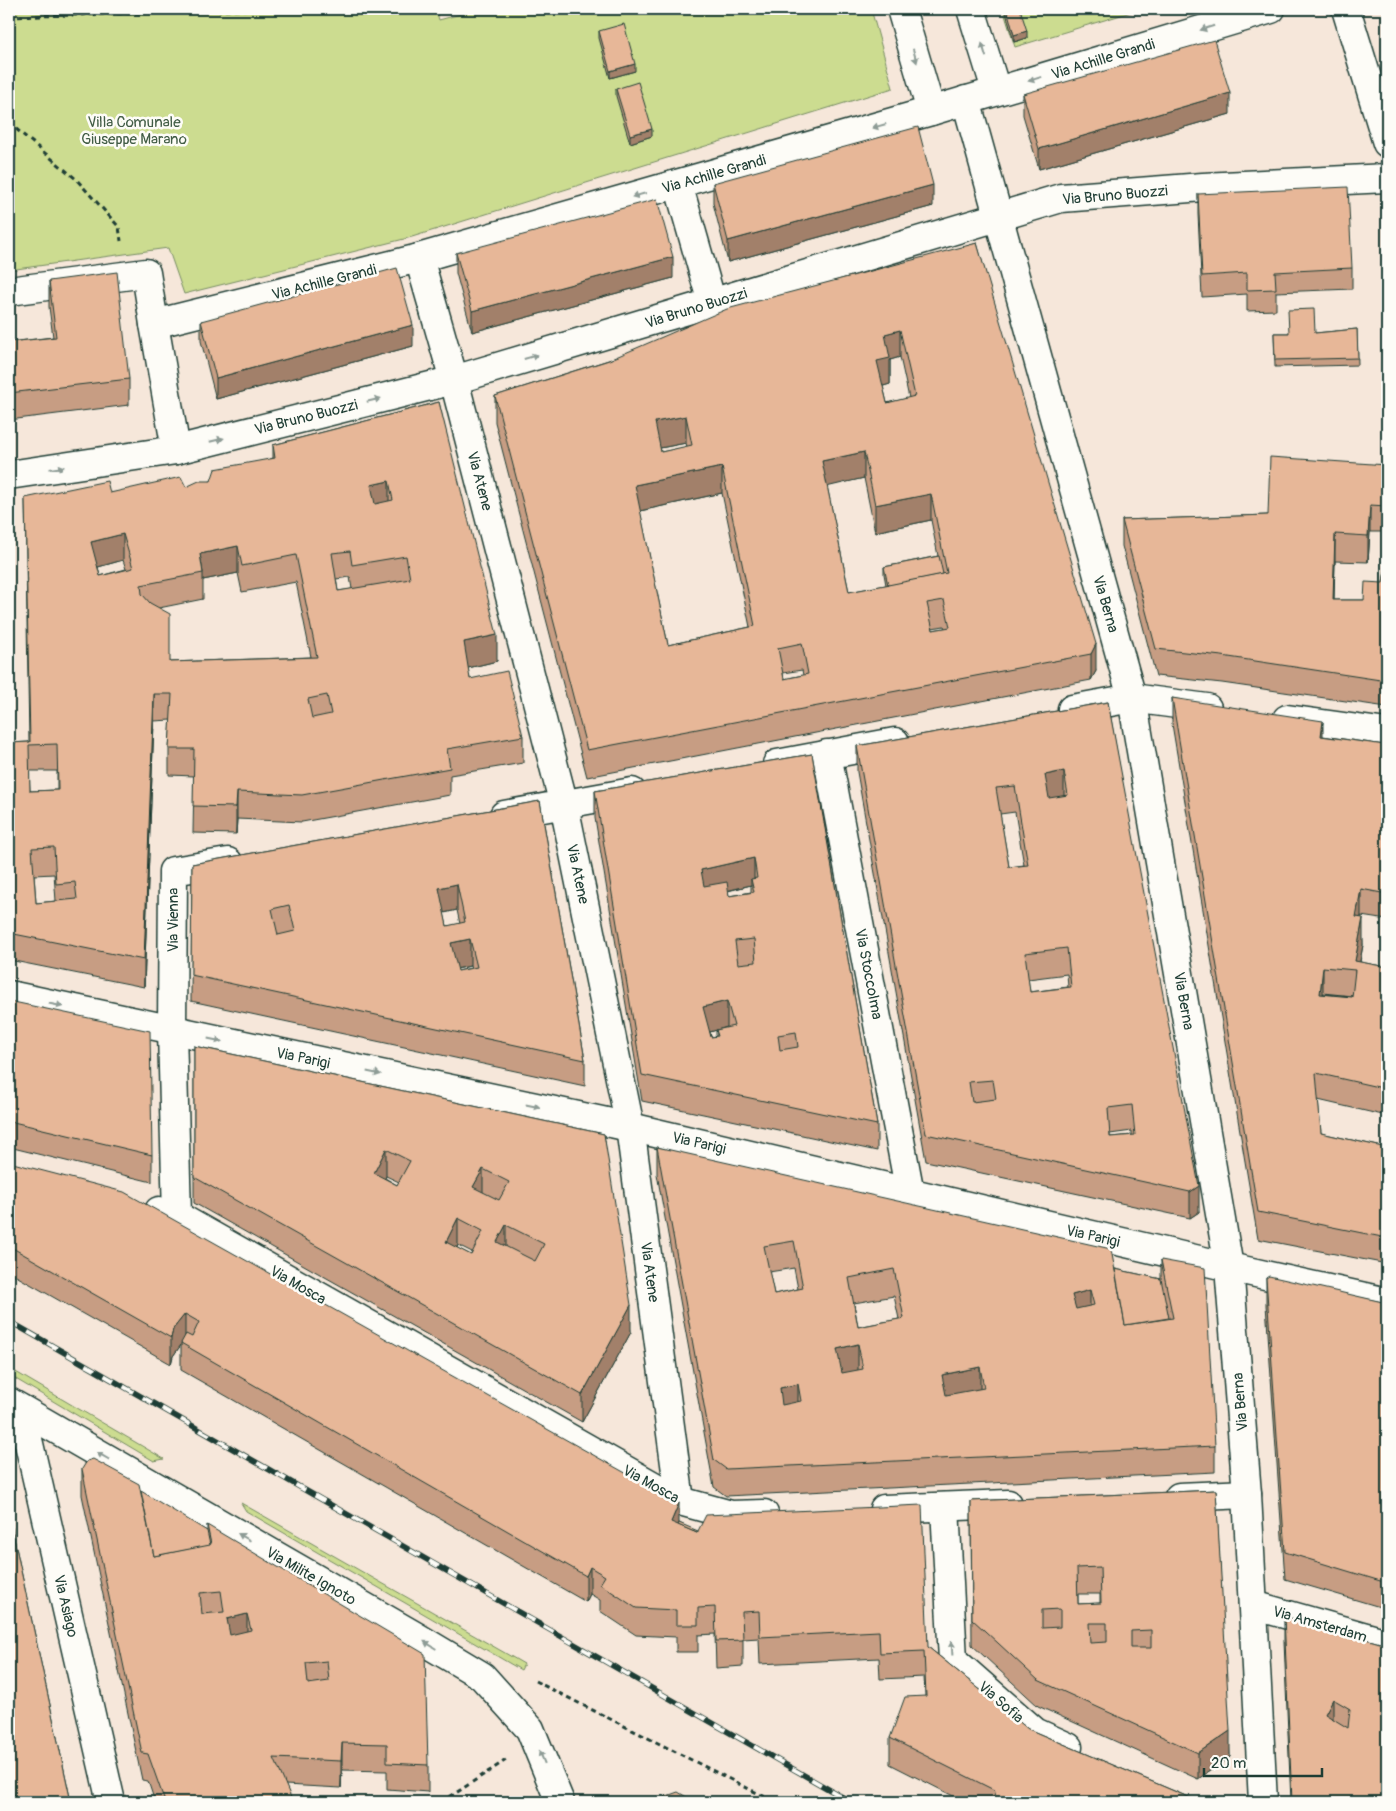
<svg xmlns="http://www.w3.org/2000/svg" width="1396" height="1811" viewBox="0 0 1396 1811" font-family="Pangolin,sans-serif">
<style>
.green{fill:#ccdc90;stroke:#768c62}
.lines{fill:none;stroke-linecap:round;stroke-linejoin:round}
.street-casing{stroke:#1f3d34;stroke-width:31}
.secondary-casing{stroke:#1f3d34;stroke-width:31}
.path{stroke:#1f3d34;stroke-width:3;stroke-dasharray:5 4;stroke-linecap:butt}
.street{stroke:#fdfcf7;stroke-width:28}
.secondary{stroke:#fdfcf7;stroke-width:28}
.rail-casing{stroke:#1f3d34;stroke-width:5.5}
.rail{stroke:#fdfcf7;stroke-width:4;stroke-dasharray:11;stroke-linecap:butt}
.wall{fill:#c79d83;stroke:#1f3d34;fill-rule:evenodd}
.shaded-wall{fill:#a2806a;stroke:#1f3d34}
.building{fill:#e7b798;stroke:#1f3d34;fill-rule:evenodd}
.oneway{fill:#8e9c96}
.labels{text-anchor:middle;stroke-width:5;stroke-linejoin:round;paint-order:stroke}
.street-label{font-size:15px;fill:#1f3d34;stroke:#fdfcf7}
.park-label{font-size:15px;fill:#425d46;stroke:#fdfcf7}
</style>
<rect width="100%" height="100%" fill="#f6e7da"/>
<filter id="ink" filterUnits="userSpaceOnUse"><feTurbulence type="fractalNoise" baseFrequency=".02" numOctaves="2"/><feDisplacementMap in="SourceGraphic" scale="10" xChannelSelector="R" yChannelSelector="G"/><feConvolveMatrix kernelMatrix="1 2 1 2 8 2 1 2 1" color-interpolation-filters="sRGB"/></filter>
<g filter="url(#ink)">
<g class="green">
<path d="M9,9H436L439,20L479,9H871L893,88L412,237L184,294L168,248L9,270Z"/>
<path d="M1003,9H1141L1015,47Z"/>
<path d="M9,1368L147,1449L164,1459L154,1461L9,1375Z"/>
<path d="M241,1503L505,1653L524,1664L521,1670L246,1511Z"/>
</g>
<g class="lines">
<defs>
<g id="street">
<path d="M901,9L931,111"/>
<path d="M971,9L996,90"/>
<path d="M1346,9L1387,143"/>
<path d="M966,100L1132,698L1229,1267L1247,1494L1263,1802"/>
<path d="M678,184L712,303"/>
<path d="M419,258L454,380L564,805L630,1127L680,1501"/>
<path d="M9,291L146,273L154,324L419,258L931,111L1271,9"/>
<path d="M154,324L176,450"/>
<path d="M9,475L176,450L454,380L1061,198L1203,187L1387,178"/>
<path d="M1072,709L1132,698L1207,708"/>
<path d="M1287,719L1387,733"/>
<path d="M827,754L910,1193"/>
<path d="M777,764L895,742"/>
<path d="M504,815L632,792"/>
<path d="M9,995L630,1127L1229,1267L1387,1302"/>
<path d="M159,1211L177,1216L680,1501L731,1515L764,1514"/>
<path d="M177,1216L172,1031L173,871L228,862"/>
<path d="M21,1409L111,1802"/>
<path d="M1179,1497L1247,1494"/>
<path d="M945,1507L953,1660L1035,1732L1068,1747"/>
<path d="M884,1509L1008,1504"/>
<path d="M1253,1605L1387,1643"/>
</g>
<path id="secondary" d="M9,1402L415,1636L482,1676L530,1729L560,1802"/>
</defs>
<use href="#street" class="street-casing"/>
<use href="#secondary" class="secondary-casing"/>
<g class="path">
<path d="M9,17L263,9"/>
<path d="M9,123L76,179L119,227L121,241"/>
<path d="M535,1681L775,1802"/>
<path d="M442,1802L506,1760"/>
</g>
<use href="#street" class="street"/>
<use href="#secondary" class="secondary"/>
<defs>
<path id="rail" d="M9,1321L851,1802"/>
</defs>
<use href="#rail" class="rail-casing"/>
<use href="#rail" class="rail"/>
</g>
<g class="wall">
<path d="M1005,9H1020L1027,38L1014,42Z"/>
<path d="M1384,9H1387V21Z"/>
<path d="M599,31L635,71L610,78L599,38Z"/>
<path d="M616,89L652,136L630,143L616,96Z"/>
<path d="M1023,94L1230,114L1039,169L1023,115Z"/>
<path d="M713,183L933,206L728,262L713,203Z"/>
<path d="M1198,194L1352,268V289L1276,292V310L1247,311V294L1202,297L1198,214Z"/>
<path d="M977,243L1096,671L1091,680L587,777L495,422V396ZM900,357L909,398L887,403L883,386L890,384V360ZM686,443L687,447L661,452L660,448ZM864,478L875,532L931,520L938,556L884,567V574L886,585L849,592L827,486ZM722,493L750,627L668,645L640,511ZM944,626L945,628L933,630L932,628ZM802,670L803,675L784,679L783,673Z"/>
<path d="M456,253L673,278L472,332L456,273Z"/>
<path d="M49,281L129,379V405L9,420V342L53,337L49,307Z"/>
<path d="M201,321L413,346L216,399L201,341Z"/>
<path d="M1357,329L1358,365L1275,367L1274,333H1315Z"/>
<path d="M439,402L497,661L468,668L470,679L523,736V763L450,775V795L302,822L237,819L236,834L193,833L194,776L169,775V749L171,720L154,721L144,987L9,960V743L29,742L25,498L110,493L186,487L211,481L273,458V445ZM123,560L126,569L100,576L98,567ZM238,573L242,592L296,582L311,657L170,662L159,608L203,599V580ZM350,577L352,589L338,591L336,579ZM29,771H57V790L30,791ZM54,874L56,901L36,903L34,875Z"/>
<path d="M1387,465V532H1370L1368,562L1335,561L1334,600H1364L1383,583L1387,559V707L1222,683L1156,676L1122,546V520L1268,515Z"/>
<path d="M1172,698L1323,736L1385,745L1387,730V920L1361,916L1363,945L1360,962L1387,967V1116L1318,1100L1321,1133L1387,1148V1264L1258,1239L1172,724ZM1323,993L1352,996L1323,994Z"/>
<path d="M1108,702L1199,1212L1190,1218L926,1161L857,772V746ZM1015,812L1024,865L1009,867L1000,814ZM1067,974L1068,987L1030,992L1028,979ZM1132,1131V1135L1110,1137V1134Z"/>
<path d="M812,754L877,1125V1151L642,1101L595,818V791ZM751,885V892L729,896L728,891ZM716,1030V1036L711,1037L710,1032Z"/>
<path d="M540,801L585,1060V1086L191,1001L192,864ZM457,910L460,924L447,926L444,913ZM470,966L471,968L458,971L457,969Z"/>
<path d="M9,1001L152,1155V1182L9,1147Z"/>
<path d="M194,1046L604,1134L631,1332L582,1422L194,1203ZM386,1176L399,1182L397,1185L385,1178ZM458,1245L472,1252L471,1255L457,1248Z"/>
<path d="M657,1147L1115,1269L1161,1279V1260L1215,1446V1472L726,1496L714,1487L657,1174ZM794,1268L798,1289L774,1294L769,1272ZM894,1296L899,1319L858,1327L854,1303Z"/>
<path d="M9,1162L679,1523L928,1647L1028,1729L1200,1802H965L890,1764V1738L925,1696L924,1677L880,1679L879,1658L760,1664L759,1638L743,1639V1666L716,1668L715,1634L698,1635V1652H676V1637L636,1635L600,1611V1600L590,1594L586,1602L181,1370V1345L173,1356L171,1364L9,1272Z"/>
<path d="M1266,1278L1387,1303V1609L1285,1579L1266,1305Z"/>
<path d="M82,1469L207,1531V1525L428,1765V1792L387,1789V1771L342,1770L341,1788L285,1785L293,1802H155L148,1781L142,1780L82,1495Z"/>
<path d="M1216,1490L1230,1757L1198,1779L1038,1706L972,1645L971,1501ZM1078,1594H1100V1603L1078,1604Z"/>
<path d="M9,1515L71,1802H9Z"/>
<path d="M1284,1616L1387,1645V1802H1291L1284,1642Z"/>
</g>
<g class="shaded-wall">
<path d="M1027,31V38L1014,42V35Z"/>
<path d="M635,64V71L610,78V71Z"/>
<path d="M1230,93V114L1039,169V149Z"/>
<path d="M652,129V136L630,143V135Z"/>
<path d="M933,185V206L728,262V241Z"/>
<path d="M673,257V278L472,332V311Z"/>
<path d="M413,325V346L216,399V378Z"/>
<path d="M900,330V357L890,360V384L877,388V361L885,334Z"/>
<path d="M686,416V443L655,449V422Z"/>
<path d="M864,452V478L822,488V461Z"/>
<path d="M722,467V493L635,512V485Z"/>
<path d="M389,481V507L371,511V485Z"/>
<path d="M931,494V520L875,532V505Z"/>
<path d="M1370,505V532L1368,562V536Z"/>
<path d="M123,534V560L91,569V542Z"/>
<path d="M1335,534V561L1333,626V600Z"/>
<path d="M238,546V573L203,580V573L200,554Z"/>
<path d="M497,635V661L464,669V642Z"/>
<path d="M1096,644V671L1091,680V654Z"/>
<path d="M154,694V721L144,987V960Z"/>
<path d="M1323,721V748L1321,736Z"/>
<path d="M1064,771V797L1045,801V775Z"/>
<path d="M237,792V819L236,834V807Z"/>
<path d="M754,858V885L751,879V885L701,897V870Z"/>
<path d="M457,884V910L439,914V888Z"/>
<path d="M1361,889V916L1356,944V917Z"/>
<path d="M1363,918V945L1355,987V961Z"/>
<path d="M470,939V966L451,970V943Z"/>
<path d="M1323,967V993L1320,1020V994Z"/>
<path d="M727,1001V1027L703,1034V1007Z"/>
<path d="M386,1149V1176L374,1199V1173Z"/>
<path d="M483,1169V1195L473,1187Z"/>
<path d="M1199,1186V1212L1190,1218V1192Z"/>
<path d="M458,1218V1245L446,1268V1242Z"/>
<path d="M506,1225V1251L497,1242Z"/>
<path d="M1090,1290V1317L1072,1321V1295Z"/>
<path d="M631,1305V1332L582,1422V1395Z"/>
<path d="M185,1314V1340L181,1343V1345L173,1356L171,1364V1338L173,1329Z"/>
<path d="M858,1344V1371L837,1376V1349Z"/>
<path d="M980,1367V1394L942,1402V1375Z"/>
<path d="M798,1384V1411L780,1415V1388Z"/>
<path d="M679,1503V1530L671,1522Z"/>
<path d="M590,1567V1594L586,1602V1576Z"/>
<path d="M247,1614V1641L227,1645V1619Z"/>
<path d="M1333,1699V1726L1325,1714Z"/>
<path d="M1230,1731V1757L1198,1779V1753Z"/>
<path d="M342,1743V1770L341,1788V1761Z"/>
</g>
<g class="building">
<path d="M1007,9H1020L1027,31L1014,35Z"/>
<path d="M624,24L635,64L610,71L599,31Z"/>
<path d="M1214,40L1230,93L1039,149L1023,94Z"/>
<path d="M638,82L652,129L630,135L616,89Z"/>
<path d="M918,127L933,185L728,241L713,183Z"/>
<path d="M1348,187L1352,268L1275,272L1276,289L1247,290V273L1202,276L1198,194Z"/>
<path d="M657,199L673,257L472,311L456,253Z"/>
<path d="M977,243L1096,644L1091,654L587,750L495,396L609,360L727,309ZM900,330L915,396L887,403L877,361L890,358L885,334ZM686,416L692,445L661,452L655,422ZM864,452L875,505L931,494L947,573L849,592L822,461ZM722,467L755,626L668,645L635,485ZM944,600L950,627L933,630L927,603ZM802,643L808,674L784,679L778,648Z"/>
<path d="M397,268L413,325L216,378L201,321Z"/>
<path d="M117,272L129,379L9,393V342L56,337L49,281Z"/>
<path d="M1314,309L1315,333L1357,329L1358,358L1275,360L1274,333H1289L1288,310Z"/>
<path d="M439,402L497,635L464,642L470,679L507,671L523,736L447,749L450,768L302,795L237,792L236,807L193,806L194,749H169L172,694H154L144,960L9,933V743L30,742L25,498L107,481L110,493L181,477L186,487L199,481H211L215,469L275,458L273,445ZM389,481L393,500L375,504L371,485ZM123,534L133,568L100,576L91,542ZM238,546L242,566L296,555L317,657L170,662V614L150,603L142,594L141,585L203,573L200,554ZM350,551L352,565L406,556L410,579L338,591L332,553ZM327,695L331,714L312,718L308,699ZM57,744L58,790L30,791L29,745ZM54,847L56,884L75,882L77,899L36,903L32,848Z"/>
<path d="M1270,457L1387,465V506L1370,505L1368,536L1335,534L1333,600H1364L1365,582L1383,583L1387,559V681L1222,656L1156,649L1122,520L1268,515Z"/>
<path d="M939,556L943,574L888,585L884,567Z"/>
<path d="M1172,698L1323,721L1321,736L1385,745L1387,730V894L1361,889L1356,917L1363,918L1355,961L1387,967V1089L1316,1073L1321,1133L1387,1148V1238L1258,1212ZM1323,967L1355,970L1352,997L1320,994Z"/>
<path d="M1108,702L1199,1186L1190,1192L926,1134L857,746ZM1064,771L1068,795L1049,798L1045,775ZM1015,786L1028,865L1009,867L996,788ZM1067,948L1071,987L1030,992L1025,953ZM993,1080L996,1099L972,1102L969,1082ZM1132,1105L1135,1135L1110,1137L1108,1108Z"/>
<path d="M812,754L877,1125L642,1075L595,791ZM754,858L757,878L751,879L754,892L729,896L727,882L704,886L701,870ZM754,939L756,962L738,964L735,941ZM727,1001L734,1026L716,1030L718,1036L711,1037L703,1007ZM796,1032L798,1047L780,1050L778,1035Z"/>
<path d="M540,801L585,1060L191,975L192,864ZM457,884L465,922L447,926L439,888ZM289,905L295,931L278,935L272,909ZM470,939L477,967L458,971L451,943Z"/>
<path d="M9,1001L150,1031L152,1155L9,1121Z"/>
<path d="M194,1046L604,1134L631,1305L582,1395L194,1177ZM386,1149L410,1161L397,1185L374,1173ZM483,1169L509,1182L499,1200L473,1187ZM458,1218L483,1231L471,1255L446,1242ZM506,1225L544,1244L535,1261L497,1242Z"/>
<path d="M657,1147L1111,1249L1125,1325L1173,1318L1161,1260L1205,1268L1215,1446L726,1469L714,1460ZM794,1241L803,1288L774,1294L764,1246ZM894,1269L904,1318L858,1327L849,1278ZM1090,1290L1094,1305L1076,1309L1072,1295ZM858,1344L863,1369L842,1373L837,1349ZM980,1367L984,1388L946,1395L942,1375ZM798,1384L801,1401L782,1405L780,1388Z"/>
<path d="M9,1162L124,1192L679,1503L671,1522L697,1533L706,1515L922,1505L928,1647L1028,1729L1200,1802H991L996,1791L890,1738L905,1697L926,1696L924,1651L880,1653L879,1631L760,1637L759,1611L742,1612L743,1640L716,1641L715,1607L698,1608V1625H676V1610L636,1608L600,1584L605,1576L590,1567L586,1576L181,1343L186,1334L192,1337L199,1322L185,1314L173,1329L171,1338L9,1246Z"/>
<path d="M1115,1269L1161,1279L1169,1318L1125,1325Z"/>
<path d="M1269,1276L1387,1303V1583L1285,1552L1266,1278Z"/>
<path d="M93,1459L139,1484L154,1556L211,1544L207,1525L425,1654L428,1765L387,1763V1744L342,1743L341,1761L274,1758L293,1802H165L148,1754L142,1753L82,1469L87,1461ZM221,1591L224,1612L202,1614L200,1593ZM247,1614L251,1630L230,1635L227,1619ZM327,1661L329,1681L308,1684L306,1663Z"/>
<path d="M1216,1490L1230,1731L1198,1753L1038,1680L972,1619L971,1501ZM1100,1567L1101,1603L1078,1604L1077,1568ZM1060,1609V1627L1042,1628V1610ZM1089,1623H1107V1642L1090,1643ZM1151,1630V1648H1131V1631Z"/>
<path d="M141,1491L207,1531L210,1545L154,1556Z"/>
<path d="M9,1515L71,1802H16L13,1791L9,1790Z"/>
<path d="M679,1523L698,1531L697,1533L678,1525Z"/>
<path d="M1284,1616L1387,1645V1802H1292ZM1333,1699L1350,1709L1348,1728L1325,1714Z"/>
<path d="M678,1792L695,1802H650Z"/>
</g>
<defs><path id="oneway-solid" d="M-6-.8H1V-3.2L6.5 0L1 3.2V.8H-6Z" transform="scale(1.25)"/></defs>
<g class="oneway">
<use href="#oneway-solid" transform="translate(1207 28) rotate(163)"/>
<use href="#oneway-solid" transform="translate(984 50) rotate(-107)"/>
<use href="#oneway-solid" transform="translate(915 56) rotate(74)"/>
<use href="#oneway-solid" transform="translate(1035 79) rotate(163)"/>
<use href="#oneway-solid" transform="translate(879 126) rotate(164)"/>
<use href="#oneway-solid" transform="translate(639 195) rotate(164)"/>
<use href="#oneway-solid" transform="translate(531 357) rotate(-16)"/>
<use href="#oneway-solid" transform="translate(374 400) rotate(-14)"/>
<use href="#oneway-solid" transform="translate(217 440) rotate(-14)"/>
<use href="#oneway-solid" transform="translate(57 468) rotate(-8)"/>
<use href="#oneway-solid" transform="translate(56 1005) rotate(12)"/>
<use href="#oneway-solid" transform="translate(215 1040) rotate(12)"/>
<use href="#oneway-solid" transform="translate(374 1073) rotate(12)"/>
<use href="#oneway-solid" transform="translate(533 1106) rotate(12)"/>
<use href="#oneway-solid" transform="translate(103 1456) rotate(-150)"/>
<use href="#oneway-solid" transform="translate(244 1537) rotate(-150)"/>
<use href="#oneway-solid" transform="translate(430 1645) rotate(-148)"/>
<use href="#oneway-solid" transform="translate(952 1648) rotate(-93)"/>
<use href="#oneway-solid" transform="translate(542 1757) rotate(-112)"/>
</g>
</g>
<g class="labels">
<g class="street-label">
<text transform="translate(1103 59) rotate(-17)" y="5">Via Achille Grandi</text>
<text transform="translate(714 174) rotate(-16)" y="5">Via Achille Grandi</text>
<text transform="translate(1115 195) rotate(-5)" y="5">Via Bruno Buozzi</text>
<text transform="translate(324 282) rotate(-14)" y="5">Via Achille Grandi</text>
<text transform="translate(696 308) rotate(-17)" y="5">Via Bruno Buozzi</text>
<text transform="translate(306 417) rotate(-14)" y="5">Via Bruno Buozzi</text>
<text transform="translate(480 481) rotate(75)" y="5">Via Atene</text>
<text transform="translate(1106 604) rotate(74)" y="5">Via Berna</text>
<text transform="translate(578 874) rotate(78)" y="5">Via Atene</text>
<text transform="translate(173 920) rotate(-90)" y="5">Via Vienna</text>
<text transform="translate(869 974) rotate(79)" y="5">Via Stoccolma</text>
<text transform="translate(1184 1001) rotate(80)" y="5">Via Berna</text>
<text transform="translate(303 1058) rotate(12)" y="5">Via Parigi</text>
<text transform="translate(699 1143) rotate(13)" y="5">Via Parigi</text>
<text transform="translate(1093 1236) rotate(13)" y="5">Via Parigi</text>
<text transform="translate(650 1272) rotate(82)" y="5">Via Atene</text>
<text transform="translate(298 1285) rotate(30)" y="5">Via Mosca</text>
<text transform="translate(1240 1402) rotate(-95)" y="5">Via Berna</text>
<text transform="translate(651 1484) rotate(29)" y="5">Via Mosca</text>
<text transform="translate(311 1576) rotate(30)" y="5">Via Milite Ignoto</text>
<text transform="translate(66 1606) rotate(77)" y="5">Via Asiago</text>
<text transform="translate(1320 1624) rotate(16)" y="5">Via Amsterdam</text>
<text transform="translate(1001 1702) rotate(41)" y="5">Via Sofia</text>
</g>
<g class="park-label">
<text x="134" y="127">Villa Comunale<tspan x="134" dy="17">Giuseppe Marano</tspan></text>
</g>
</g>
<rect width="1396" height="1811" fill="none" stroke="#fdfcf7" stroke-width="30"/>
<rect x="15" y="15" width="1366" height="1781" fill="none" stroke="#1f3d34" stroke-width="2" filter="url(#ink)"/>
<path d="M1204 1768v8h118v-8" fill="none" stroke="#1f3d34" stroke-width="2.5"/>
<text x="1211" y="1768" font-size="15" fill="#1f3d34" stroke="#fdfcf7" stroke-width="4" paint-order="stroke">20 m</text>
</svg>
